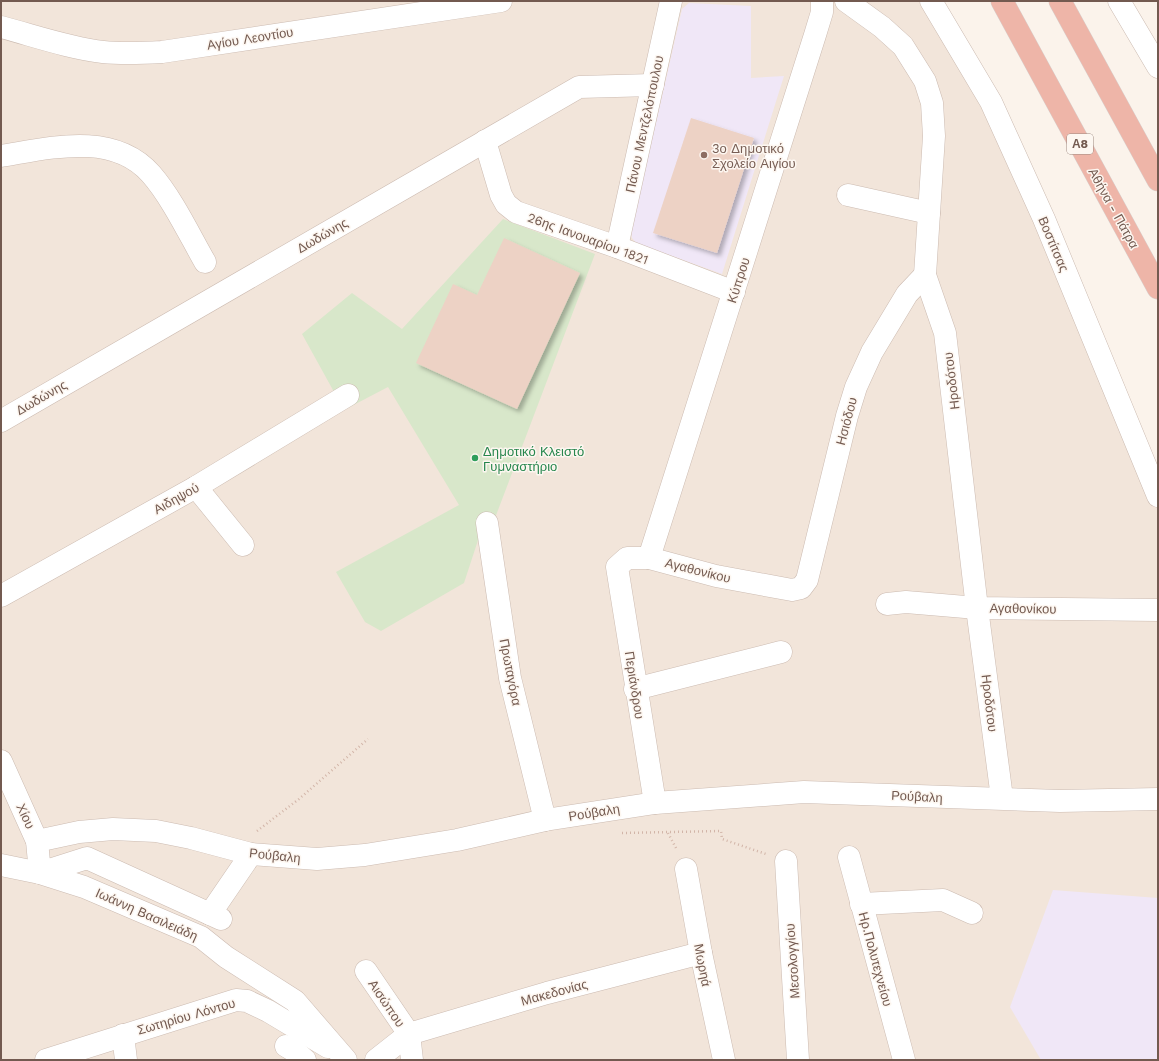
<svg xmlns="http://www.w3.org/2000/svg" width="1159" height="1061" viewBox="0 0 1159 1061" font-family="'Work Sans',sans-serif">
<style>
.residential{fill:#f2e5da}
.education{fill:#f0e7f7}
.park{fill:#d8e7ca}
.building{fill:#edd2c5;filter:url(#shadow)}
.lines{fill:none;stroke-linecap:round;stroke-linejoin:round}
.minor-casing{stroke:#ccbbb1;stroke-width:23}
.highway-casing{stroke:#d8d1ce;stroke-width:23}
.path{stroke:#d2b5a8;stroke-width:2.5;stroke-dasharray:1 3;stroke-linecap:butt}
.minor{stroke:#fff;stroke-width:22}
.highway{stroke:#eeb5a8;stroke-width:22}
.education-dot{fill:#8d6e63;stroke:#fdf7f1;stroke-width:1.5}
.leisure-dot{fill:#2e9e5b;stroke:#fdf7f1;stroke-width:1.5}
.labels{text-anchor:middle;stroke-width:3;stroke-linejoin:round;paint-order:stroke}
.shield{fill:#fdf7f1;stroke:#9c8980;stroke-width:1}
.shield-label{font-size:12px;font-weight:bold;fill:#735a50}
.street-label{font-size:13px;fill:#735a50;stroke:#fdf7f1}
.education-label{font-size:13px;fill:#785e54;stroke:#fdf7f1;text-anchor:start}
.leisure-label{font-size:13px;fill:#27864d;stroke:#fdf7f1;text-anchor:start}
</style>
<defs>
<filter id="shadow"><feDropShadow dx="3.5" dy="3.5" stdDeviation="2" flood-color="#0004"/></filter>
</defs>
<rect width="100%" height="100%" fill="#fbf3eb"/>
<path class="residential" d="M1,1H931L945,21L1158,497V1060H1Z"/>
<g class="education">
<path d="M689,3L751,6V78L784,76L722,274L636,243L632,238L631,232L682,9Z"/>
<path d="M1053,890L1158,898V1060H1041L1010,1007Z"/>
</g>
<path class="park" d="M503,219L595,254L492,526L482,528L464,583L381,631L365,622L336,572L459,505L388,387L344,410L302,334L352,293L402,329Z"/>
<g class="building">
<path d="M691,118L754,138L717,253L653,233Z"/>
<path d="M504,238L580,273L517,409L416,363L453,284L477,295Z"/>
</g>
<g class="lines">
<defs>
<g id="minor">
<path d="M846,1L882,27L903,46L925,81L932,103L934,136L925,275L945,333L977,608L1002,798"/>
<path d="M931,1L991,102L1044,219L1158,496"/>
<path d="M1119,1L1158,67"/>
<path d="M1,27C35,36 69,48 103,52C123,54 143,53 162,52L501,1"/>
<path d="M485,141L501,195L506,204L516,212L617,247L734,292"/>
<path d="M1,156C50,148 113,131 151,174C172,198 189,234 205,262"/>
<path d="M848,195L929,213"/>
<path d="M617,247L671,1"/>
<path d="M1,421L579,87L653,85"/>
<path d="M196,487L243,545"/>
<path d="M487,523L510,678L545,820"/>
<path d="M649,558L815,35L822,12V1"/>
<path d="M1,596L196,487L348,395"/>
<path d="M887,604L906,602L977,608L1158,610"/>
<path d="M635,689L781,652"/>
<path d="M1,761L37,841L40,873L87,858L221,919"/>
<path d="M655,803L617,567L627,558H649L716,576L792,590L801,588L807,580L847,416L856,387L872,352L907,294L925,275"/>
<path d="M37,841L79,832L113,829L156,831L191,838L251,854L317,859L365,855L457,840L545,820L655,803L804,792L1060,801L1158,799"/>
<path d="M849,857L904,1060"/>
<path d="M786,861L798,1060"/>
<path d="M1,865L40,873L84,887L201,937L226,957L295,1001L346,1060"/>
<path d="M686,869L701,953L724,1060"/>
<path d="M861,904L943,900L972,913"/>
<path d="M210,914L251,854"/>
<path d="M366,971L409,1034L412,1060"/>
<path d="M123,1035L126,1060"/>
<path d="M286,1046L296,1052L305,1060"/>
<path d="M46,1060L236,1000L247,1001L268,1011L328,1047"/>
<path d="M376,1060L409,1034L547,993L701,953"/>
</g>
<g id="highway">
<path d="M1002,1L1158,288"/>
<path d="M1060,1L1158,180"/>
</g>
</defs>
<use href="#minor" class="minor-casing"/>
<use href="#highway" class="highway-casing"/>
<g class="path">
<path d="M257,831L299,799L368,739"/>
<path d="M622,833L721,831L722,839L766,854"/>
<path d="M668,833L677,850"/>
</g>
<use href="#minor" class="minor"/>
<use href="#highway" class="highway"/>
</g>
<circle class="education-dot" cx="704" cy="155" r="4"/>
<circle class="leisure-dot" cx="475" cy="458" r="4"/>
<g class="labels">
<rect class="shield" x="1067" y="134" width="26" height="20" rx="3"/>
<g class="shield-label">
<text x="1080" y="148">Α8</text>
</g>
<g class="street-label">
<text transform="translate(250 38) rotate(-9)" y="5">Αγίου Λεοντίου</text>
<text transform="translate(644 124) rotate(-78)" y="5">Πάνου Μεντζελόπουλου</text>
<text transform="translate(1114 208) rotate(61)" y="5">Αθήνα - Πάτρα</text>
<text transform="translate(322 235) rotate(-30)" y="5">Δωδώνης</text>
<text transform="translate(588 238) rotate(20)" y="5">26ης Ιανουαρίου 1821</text>
<text transform="translate(1054 244) rotate(67)" y="5">Βοστίτσας</text>
<text transform="translate(738 280) rotate(-72)" y="5">Κύπρου</text>
<text transform="translate(951 381) rotate(-97)" y="5">Ηροδότου</text>
<text transform="translate(41 397) rotate(-30)" y="5">Δωδώνης</text>
<text transform="translate(846 421) rotate(-75)" y="5">Ησιόδου</text>
<text transform="translate(176 498) rotate(-29)" y="5">Αιδηψού</text>
<text transform="translate(698 570) rotate(14)" y="5">Αγαθονίκου</text>
<text transform="translate(1023 608) rotate(1)" y="5">Αγαθονίκου</text>
<text transform="translate(511 672) rotate(79)" y="5">Πρωταγόρα</text>
<text transform="translate(635 685) rotate(81)" y="5">Περιάνδρου</text>
<text transform="translate(990 703) rotate(83)" y="5">Ηροδότου</text>
<text transform="translate(917 796) rotate(3)" y="5">Ρούβαλη</text>
<text transform="translate(594 812) rotate(-9)" y="5">Ρούβαλη</text>
<text transform="translate(26 816) rotate(65)" y="5">Χίου</text>
<text transform="translate(275 855) rotate(6)" y="5">Ρούβαλη</text>
<text transform="translate(147 914) rotate(24)" y="5">Ιωάννη Βασιλειάδη</text>
<text transform="translate(876 959) rotate(75)" y="5">Ηρ.Πολυτεχνείου</text>
<text transform="translate(792 961) rotate(-94)" y="5">Μεσολογγίου</text>
<text transform="translate(703 965) rotate(79)" y="5">Μωρηά</text>
<text transform="translate(554 992) rotate(-15)" y="5">Μακεδονίας</text>
<text transform="translate(387 1003) rotate(56)" y="5">Αισώπου</text>
<text transform="translate(186 1016) rotate(-16)" y="5">Σωτηρίου Λόντου</text>
</g>
<g class="education-label">
<text x="712" y="153">3ο Δημοτικό<tspan x="712" dy="15">Σχολείο Αιγίου</tspan></text>
</g>
<g class="leisure-label">
<text x="483" y="456">Δημοτικό Κλειστό<tspan x="483" dy="15">Γυμναστήριο</tspan></text>
</g>
</g>
<rect width="1159" height="1061" fill="none" stroke="#735a50" stroke-width="4"/>
</svg>
